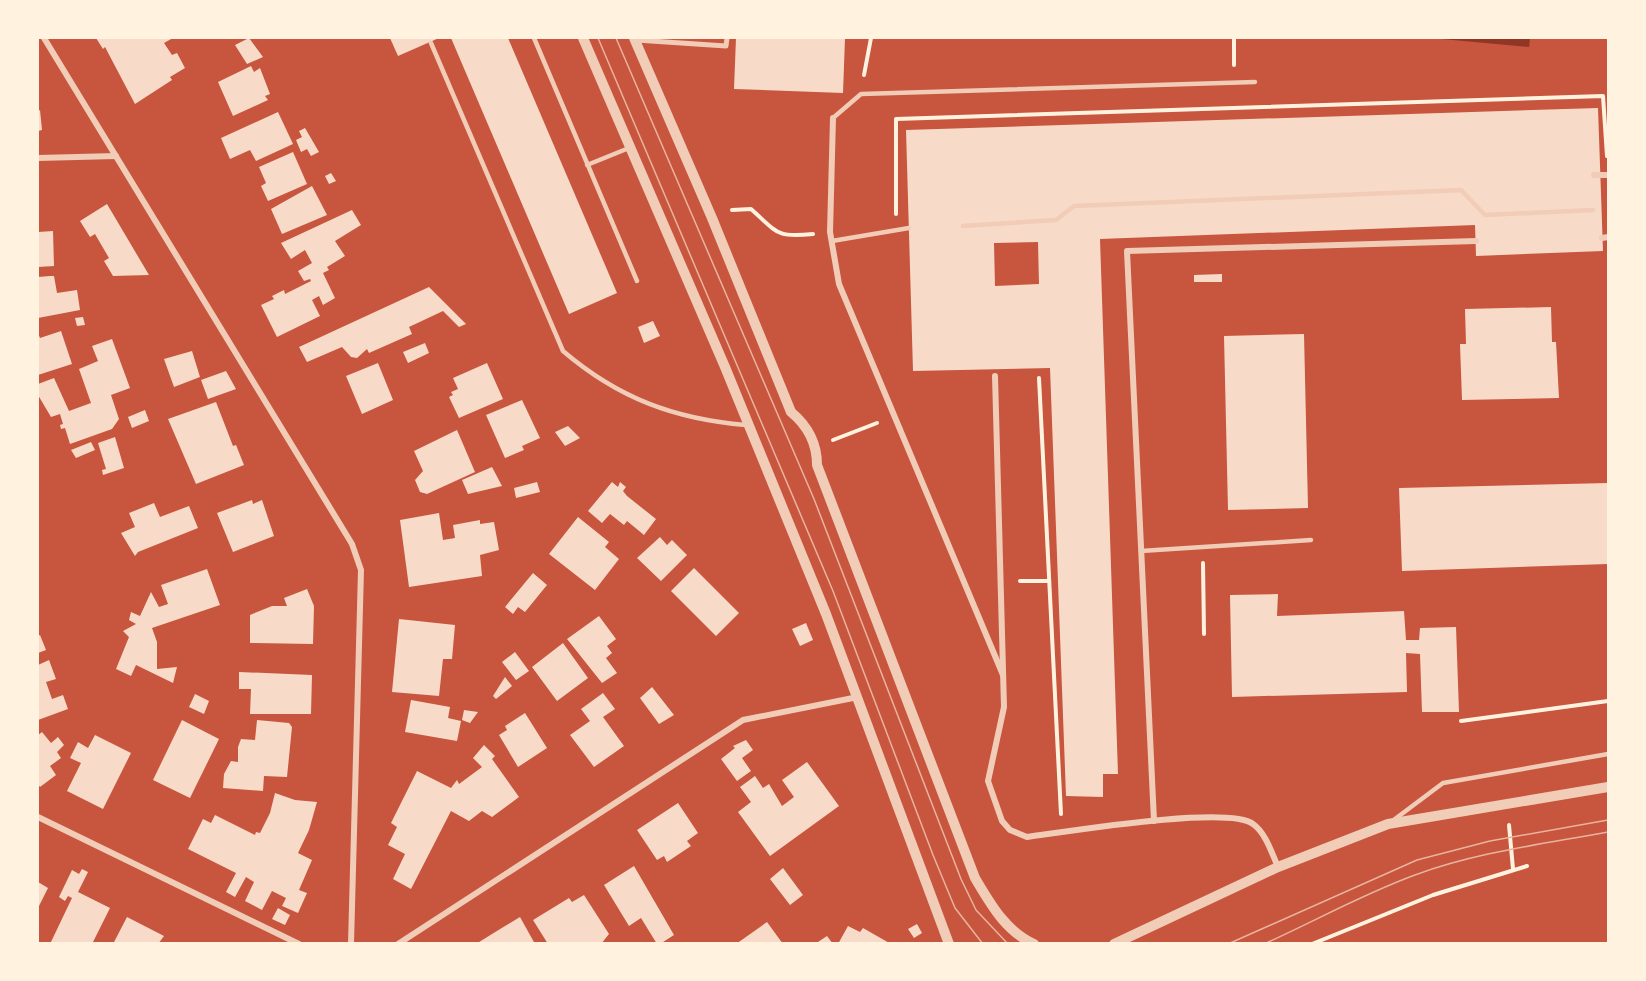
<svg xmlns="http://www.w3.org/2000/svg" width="1646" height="981" viewBox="0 0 1646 981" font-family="'Roboto Serif',serif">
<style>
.water{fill:#8f3625}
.building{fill:#f7dbc8;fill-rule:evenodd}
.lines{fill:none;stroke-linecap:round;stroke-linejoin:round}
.path{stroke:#fff3e0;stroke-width:4}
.service{stroke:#f1ccb7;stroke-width:4.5}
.pedestrian{stroke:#f1ccb7;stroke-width:5}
.minor{stroke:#f1ccb7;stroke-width:6}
.tertiary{stroke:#f1ccb7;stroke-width:10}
.tram{stroke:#e9b49f;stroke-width:1.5}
</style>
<rect width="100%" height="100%" fill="#c8553d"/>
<path class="water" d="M1431,38H1530L1529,47Z"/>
<g class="building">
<path d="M96,38H173L164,43L172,55L177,53L185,68L170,77L172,80L135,104L105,47L103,49Z"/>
<path d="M249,38L263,57L247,64L235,45Z"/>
<path d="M390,38H439L398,56Z"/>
<path d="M451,38H508L617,293L569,314Z"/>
<path d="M736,38H845L843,93L734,89Z"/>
<path d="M251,66L254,72L260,68L270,94L265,96L268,100L233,116L218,82Z"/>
<path d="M1598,108L1603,251L1476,256L1475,225L1100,239L1118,774H1103V797L1066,796L1050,368L913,371L906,130ZM1038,242L1039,284L995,286L994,243Z"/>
<path d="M40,110L42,130L38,131V111Z"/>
<path d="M278,112L293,144L256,161L250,150L230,159L221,138Z"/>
<path d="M305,128L319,152L311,156L307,149L301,152L296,140L302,137L299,131Z"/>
<path d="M293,152L307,184L268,201L261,186L266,183L259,167Z"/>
<path d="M331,173L336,181L329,184L325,176Z"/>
<path d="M312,186L327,215L282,234L271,209Z"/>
<path d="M107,204L149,275L113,276L104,261L109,258L95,234L90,237L80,221Z"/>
<path d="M352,210L361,225L335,241L345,256L327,267L329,270L323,273L335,298L323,305L319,296L312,300L320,316L277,337L261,305L274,299L272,296L284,290L285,294L311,281L310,279L304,281L298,271L312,263L305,250L291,259L281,243Z"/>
<path d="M53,231L54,266L38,267V232Z"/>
<path d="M1222,274V282H1194V275Z"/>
<path d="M50,276H54L57,293L77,290L80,310L38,318V277Z"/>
<path d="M429,287L466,324L459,327L443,311L409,327L412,334L369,353L367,349L357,358L351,357L342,347L307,362L299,347Z"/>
<path d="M1551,307L1552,342H1556L1559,398L1462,400L1460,344H1466L1465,309Z"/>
<path d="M83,317L85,325L77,326L75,318Z"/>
<path d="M653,321L660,336L644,343L638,327Z"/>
<path d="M61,331L72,364L38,375V333L40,338Z"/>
<path d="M1304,334L1308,508L1228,510L1224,336Z"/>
<path d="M112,339L130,388L111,395L119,419L112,429L70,444L65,428L61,429L60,425L63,424L60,414L51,417L38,395V384L54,378L69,411L91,403L79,369L98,361L92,346Z"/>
<path d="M425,343L429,353L408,363L403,352Z"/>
<path d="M192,351L200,377L174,387L164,359Z"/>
<path d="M378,363L393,400L362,414L346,376Z"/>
<path d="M487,363L503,399L459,418L449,397L453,395L451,392L458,389L453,378Z"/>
<path d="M226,371L236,389L208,399L201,380Z"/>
<path d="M522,400L540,438L522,446L524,450L505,458L486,415Z"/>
<path d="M216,402L233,446L236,445L244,465L196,484L168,419Z"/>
<path d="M145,410L149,421L132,428L128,417Z"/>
<path d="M568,426L580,438L565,446L555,432Z"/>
<path d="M457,430L475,472L427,494L420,492L415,480L423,471L414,451Z"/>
<path d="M115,437L124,468L103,475L102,470L106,469L98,443Z"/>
<path d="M91,442L95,450L76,458L71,450Z"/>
<path d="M492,467L502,486L468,494L462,480Z"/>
<path d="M537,482L540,492L516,498L514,488Z"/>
<path d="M612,482L618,487L620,482L626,487L623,491L627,496L656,519L644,535L627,521L624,525L610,514L602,523L588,511Z"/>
<path d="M1608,483V564L1402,571L1399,488Z"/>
<path d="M252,500L253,504L262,500L274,536L233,552L217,513Z"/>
<path d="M154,503L160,517L189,506L198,528L138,552L135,556L121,533L135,527L129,513Z"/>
<path d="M439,513L443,540L455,538L453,525L480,520V524L494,522L499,550L480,555L482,576L409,587L400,520Z"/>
<path d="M578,517L609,542L605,547L619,559L595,590L549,554Z"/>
<path d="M660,537L667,545L672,540L687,555L661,581L637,558Z"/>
<path d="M694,568L739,613L716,636L671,591Z"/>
<path d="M207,569L220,605L152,628L157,642V669L177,667L173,683L136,665L131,676L116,669L129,637L123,631L136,624L129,620L131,612L140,616L151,592L159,607L168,604L161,585Z"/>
<path d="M533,573L547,585L525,612L518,607L513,614L505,607Z"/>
<path d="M307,589L314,606L313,644L250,643V615L272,606H287L284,598Z"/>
<path d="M1278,594L1277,616L1404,611L1406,640H1419L1420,628L1456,627L1459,712H1422L1420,654L1406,653L1407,692L1232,697L1230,595Z"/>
<path d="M599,616L616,639L607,646L612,653L606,658L617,673L602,683L567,639Z"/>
<path d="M399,619L455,625L452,659H443L439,696L392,692Z"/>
<path d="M806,623L813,640L800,646L792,629Z"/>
<path d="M40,635L46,650L38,653V636Z"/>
<path d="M563,643L588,678L557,701L532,667Z"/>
<path d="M515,652L529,671L516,680L502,662Z"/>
<path d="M49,660L56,679L46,682L52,699L63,695L68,709L38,720V665Z"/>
<path d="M239,672L312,675L311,714H250L251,689H239Z"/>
<path d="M505,677L512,686L496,699L493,696Z"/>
<path d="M652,687L674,715L659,724L640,698Z"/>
<path d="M603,693L615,709L603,717L624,746L594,767L570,735L590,721L581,709Z"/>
<path d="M195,694L209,701L204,714L189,707Z"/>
<path d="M411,700L450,707L448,718L461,721L457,741L405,732Z"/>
<path d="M464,710L478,712L470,723L462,720Z"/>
<path d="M525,713L547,748L518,767L499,735L507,730L505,726Z"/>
<path d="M182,720L219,739L190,798L153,780Z"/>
<path d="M257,720L289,723L292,727L287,777L264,776L263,791L223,788L224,774L231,761L238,762V747L241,739L255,740Z"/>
<path d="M42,732L51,743L58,737L64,745L57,752L61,758L50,766L56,775L40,787L38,784V735Z"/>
<path d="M95,735L131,753L103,809L67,791L81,763L70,758L78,742L88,748Z"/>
<path d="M746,740L753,750L742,758L751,771L737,781L721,759L735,748L733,746Z"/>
<path d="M484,745L495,756L492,759L519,797L492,817L482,811L469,821L451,811L411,889L393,879L405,854L388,845L397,827L391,823L417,771L451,788L457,780L459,784L482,767L473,758Z"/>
<path d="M807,762L839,806L770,856L738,812L751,802L740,787L755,776L763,788L769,784L782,806L794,797L782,780Z"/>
<path d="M275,793L295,800L317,802L309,830L298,853L312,860L299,890L307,893L298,913L282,906L286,898L272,891L262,910L245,901L254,882L246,877L235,897L226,892L236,873L188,849L203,819L211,823L215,815L255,835L256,832L260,833L270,813Z"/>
<path d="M678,803L698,833L687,841L691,846L667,862L664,856L657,860L637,830Z"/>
<path d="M634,866L674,935L660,944H657L641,918L629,926L604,885Z"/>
<path d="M783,868L803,895L790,905L770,879Z"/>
<path d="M82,869L88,872L78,892L110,908L92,944H50L72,898L68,896L65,901L59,897L72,870L79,874Z"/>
<path d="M38,882L48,888L38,908Z"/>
<path d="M584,895L609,934L601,944H548L533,920L569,898L572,902Z"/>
<path d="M278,908L290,915L285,925L272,919Z"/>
<path d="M127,917L164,936L158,944H113Z"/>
<path d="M520,917L535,944H476L492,934Z"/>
<path d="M767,922L783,944H736Z"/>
<path d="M917,924L922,933L914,938L908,929Z"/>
<path d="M848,926L860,932L863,928L891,944H838Z"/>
<path d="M827,936L833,944H819L818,942Z"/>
</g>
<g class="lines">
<g class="path">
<path d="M1234,65V38"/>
<path d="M864,75L871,38"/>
<path d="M732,210L751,209C778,233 776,238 813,234"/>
<path d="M896,214V119L1603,96L1607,156"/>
<path d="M1039,378L1061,814"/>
<path d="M833,440L877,423"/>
<path d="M1203,563L1204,634"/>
<path d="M1020,581H1049"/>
<path d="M1461,721L1608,701"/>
<path d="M1509,825L1513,869"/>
<path d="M1312,944L1433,895L1527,866"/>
</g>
<g class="service">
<path d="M534,38L637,281"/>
<path d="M431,43L563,351C618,398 674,419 746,425"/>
<path d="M833,118L861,94L1255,82"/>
<path d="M587,165L629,148"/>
<path d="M963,226L1056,220L1074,206L1461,190L1485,215L1593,210"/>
<path d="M832,241L909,228"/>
<path d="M1141,551L1311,540"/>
<path d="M1395,819L1443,783L1608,754"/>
</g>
<path class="pedestrian" d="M636,40L726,46L727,38"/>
<g class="minor">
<path d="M44,38L352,544L361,570L351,944"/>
<path d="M833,118L830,232L839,284L1003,675"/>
<path d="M38,158L116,156"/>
<path d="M1594,175H1608"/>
<path d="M1602,238L1608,237"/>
<path d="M995,376L1004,707L988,781L1002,821L1010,830L1027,837C1065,832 1228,805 1253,824C1266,833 1272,854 1278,867"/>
<path d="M38,817L299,944"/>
<path d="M1154,821L1127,251L1476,241"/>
<path d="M398,944L743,720L858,697"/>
</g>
<g class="tertiary">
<path d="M583,38L725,367L826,614L949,944"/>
<path d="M634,38L712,218L791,412C808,426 817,443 817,465L975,878C990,903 1005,931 1034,944"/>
<path d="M1114,944L1278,867L1388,824L1608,787"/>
</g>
<g class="tram">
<path d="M598,38L833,591L933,855L955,908L983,944"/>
<path d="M616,38L814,499L961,879L976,910L1008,944"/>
<path d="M1228,944L1417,860L1490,841L1608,820"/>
<path d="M1264,944C1315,921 1363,894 1415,875C1477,852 1544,844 1608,832"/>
</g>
</g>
<rect width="1646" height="981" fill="none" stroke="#fff3e0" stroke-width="78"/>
</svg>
